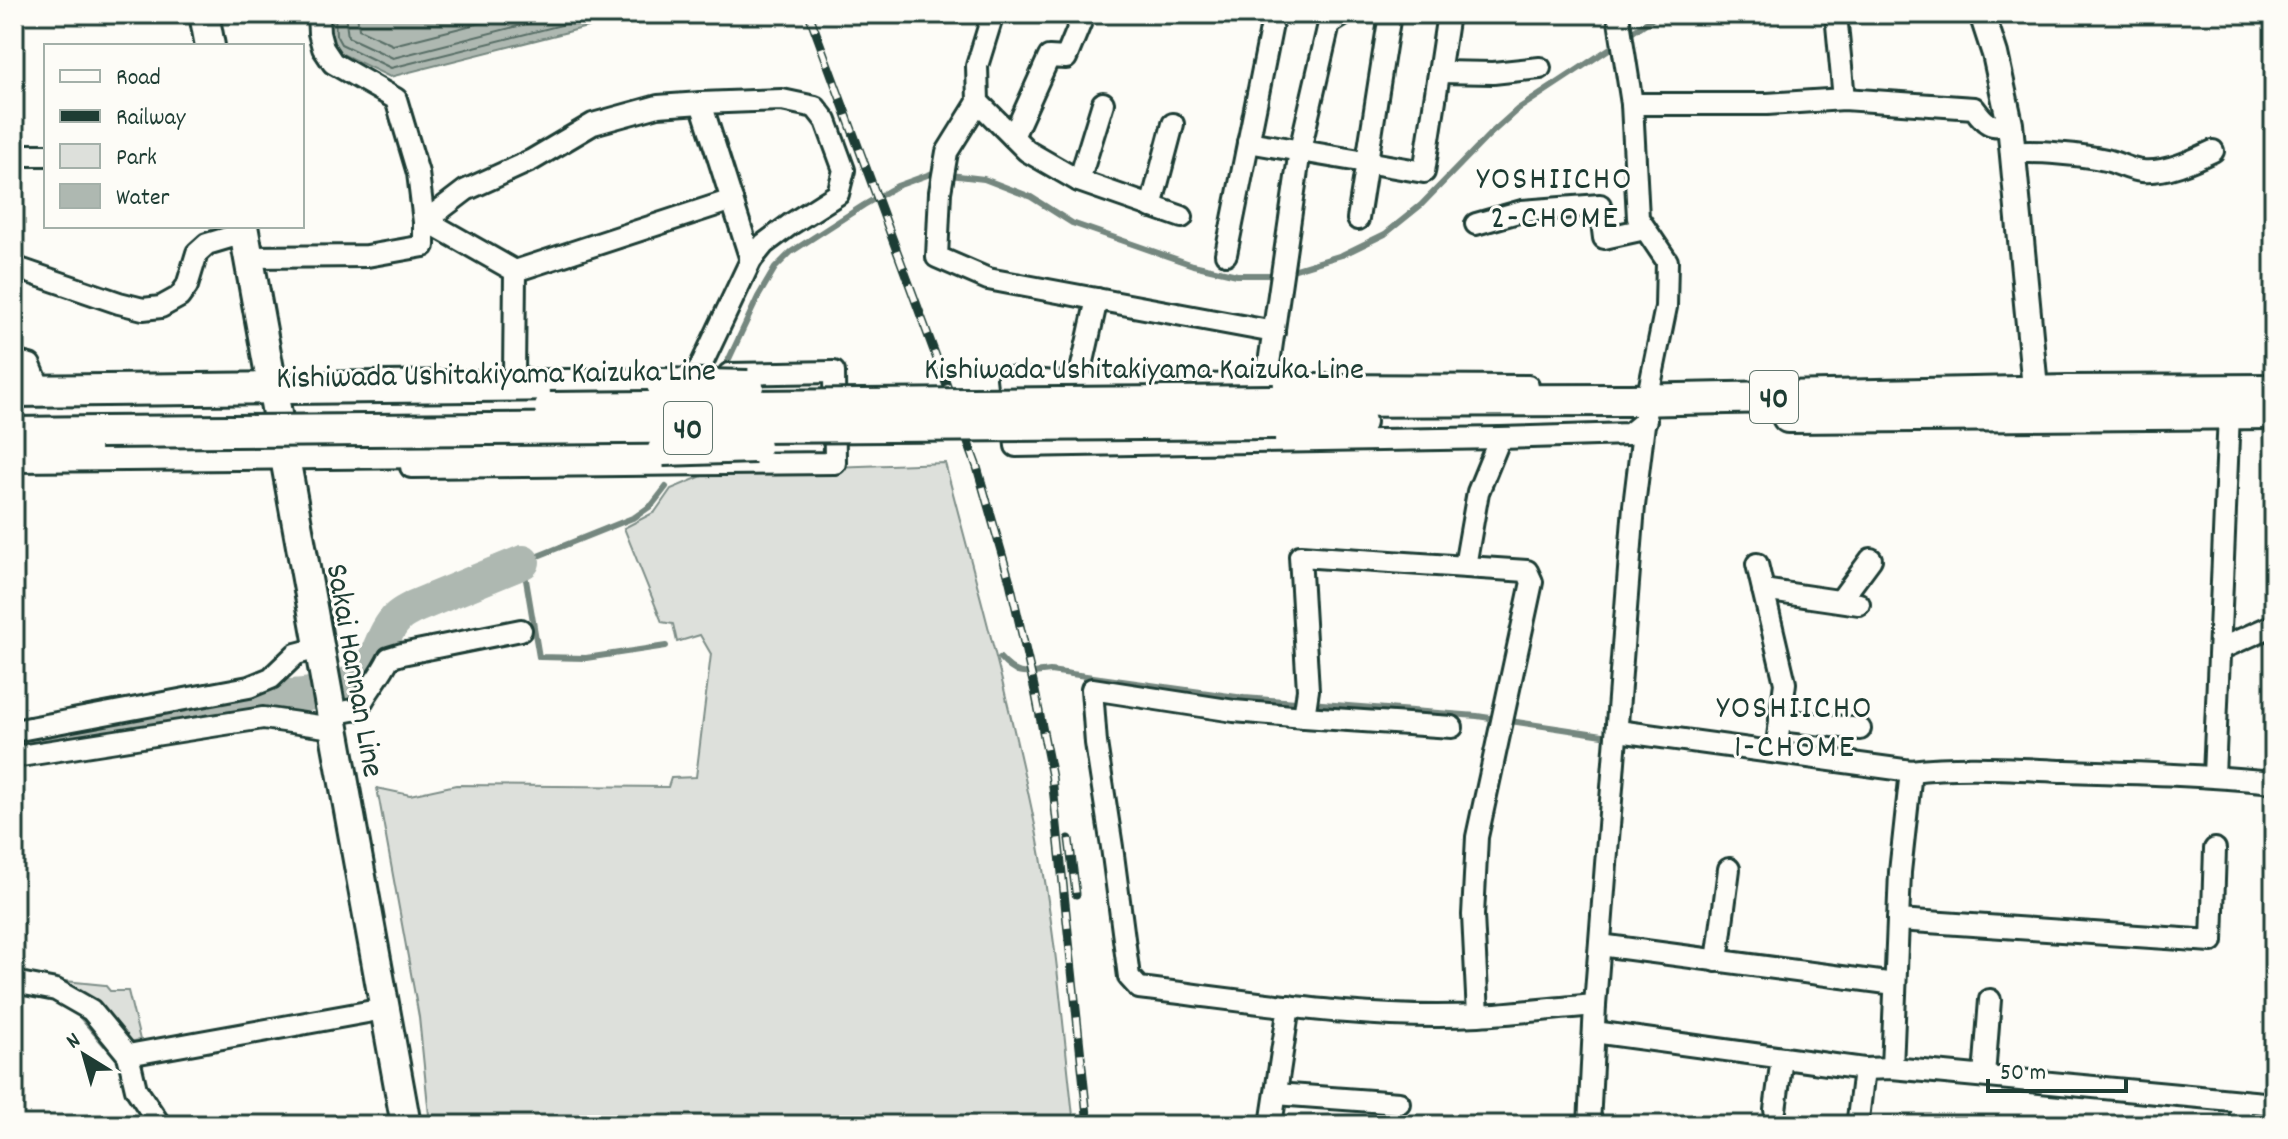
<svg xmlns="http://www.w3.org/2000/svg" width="2288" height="1139" viewBox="0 0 2288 1139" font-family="Dekko,sans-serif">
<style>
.green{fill:#dde0db;stroke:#7e8e88;stroke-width:2}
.water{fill:#aeb8b1;stroke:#75877f;stroke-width:2}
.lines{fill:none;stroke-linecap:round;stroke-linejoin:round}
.shore{stroke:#586e66;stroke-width:2}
.stream{stroke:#75877f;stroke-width:6}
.river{stroke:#aeb8b1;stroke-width:34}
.minor-casing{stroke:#1f3d34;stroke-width:26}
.tertiary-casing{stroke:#1f3d34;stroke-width:30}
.secondary-casing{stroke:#1f3d34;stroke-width:34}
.primary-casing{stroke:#1f3d34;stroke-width:36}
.minor{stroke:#fdfcf7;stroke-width:20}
.tertiary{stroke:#fdfcf7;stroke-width:24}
.secondary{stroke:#fdfcf7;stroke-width:28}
.primary{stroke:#fdfcf7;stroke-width:30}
.rail-casing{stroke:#1f3d34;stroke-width:9}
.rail{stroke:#fdfcf7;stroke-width:6;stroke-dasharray:18;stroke-linecap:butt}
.primary-bridge-casing{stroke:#1f3d34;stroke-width:36;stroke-linecap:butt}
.primary-bridge{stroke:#fdfcf7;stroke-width:30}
.labels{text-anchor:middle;stroke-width:6;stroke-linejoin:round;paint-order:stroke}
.shield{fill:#fdfcf7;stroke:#62766e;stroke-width:2}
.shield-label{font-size:30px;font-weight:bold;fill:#1f3d34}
.street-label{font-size:32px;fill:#1f3d34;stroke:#fdfcf7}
.neighbourhood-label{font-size:34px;letter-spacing:2px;fill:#1f3d34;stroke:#fdfcf7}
</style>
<rect width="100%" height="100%" fill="#fdfcf7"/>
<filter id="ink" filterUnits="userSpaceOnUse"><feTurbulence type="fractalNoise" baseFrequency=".0125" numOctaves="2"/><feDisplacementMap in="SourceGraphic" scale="16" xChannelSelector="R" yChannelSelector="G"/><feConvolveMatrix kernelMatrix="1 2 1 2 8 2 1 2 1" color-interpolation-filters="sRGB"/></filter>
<g filter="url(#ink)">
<g class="green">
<path d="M945,463C977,585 1011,706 1036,830C1055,927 1063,1026 1074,1125H430L419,1017L377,788L410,795L456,785L668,787L671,778L696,777L711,654L700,635L677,642L673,624L662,622L624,528L655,512L671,489L714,471Z"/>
<path d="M65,981L105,985L110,991H128L140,1040L104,1046L62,997Z"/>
</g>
<path class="water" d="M327,14H621L619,19L390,77L334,50L328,38Z"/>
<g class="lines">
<g class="shore">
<path d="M335,14L336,35L341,44L391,68L605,14"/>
<path d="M345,14L348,37L393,58L565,14"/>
<path d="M357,14L359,29L393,45L516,14"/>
</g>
<g class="stream">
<path d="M1627,36L1653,18L1655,14"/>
<path d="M728,361L758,297L775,268L791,252L864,205L897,186L933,173L984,179L1031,197L1072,223L1193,265L1237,275H1276L1342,255L1385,234L1421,205L1489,135L1518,109L1618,43"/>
<path d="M666,487L652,505L635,517L523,562L539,657L586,658L666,646"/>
<path d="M1000,658C1018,678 1025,674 1050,671L1244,698L1477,716L1603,735"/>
</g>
<path class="river" d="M14,742L271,696C298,697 354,692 370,667C380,651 384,630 398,617C402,613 409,610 414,607L523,562"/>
<defs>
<g id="minor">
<path d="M318,14L319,33L323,48L333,63L396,99L418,173L424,222L434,225L515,271L514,376"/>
<path d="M993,14L977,66L978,102L1027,151L1079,181L1182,217"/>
<path d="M1836,14L1844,99"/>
<path d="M1439,72L1493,73L1540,68"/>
<path d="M978,102L947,152L940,192L937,257L988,279L1274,332"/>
<path d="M701,103L751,260"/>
<path d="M1632,104H1767L1844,99L1974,108C1985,123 1990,129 2010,124"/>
<path d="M1013,137L1049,57L1066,58L1084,14"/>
<path d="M1248,142L1424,172L1448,14"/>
<path d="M2013,153C2035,150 2084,155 2106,160C2118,163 2130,170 2142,171C2166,173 2192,161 2213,151"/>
<path d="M14,155H46"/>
<path d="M1079,181L1103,103"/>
<path d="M1151,207L1173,124"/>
<path d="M1358,219L1390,14"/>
<path d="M1476,224L1522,211L1600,205L1604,238L1645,229"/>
<path d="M1226,254L1274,14"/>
<path d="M248,257L367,256L424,246V222L466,190L532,160L593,124L658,106L701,103L782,100L815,107L826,121L844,170L838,194L791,224L764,244L751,260L697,374"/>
<path d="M14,267L119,303L143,309L161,307L179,297L187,286L197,253L207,244L244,233"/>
<path d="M515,271L732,200"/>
<path d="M14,361L30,365L41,391"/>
<path d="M1078,384L1097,299"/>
<path d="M1266,384L1300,150L1329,24L1345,14"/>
<path d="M1528,386L1078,384L1008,378L1016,446L1500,438L1629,434L1646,420"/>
<path d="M411,467L835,463L834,372L729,374"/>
<path d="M1757,564L1785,683L1776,752"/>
<path d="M1465,566L1478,492L1500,438"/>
<path d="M1763,590L1859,604"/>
<path d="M1840,601L1871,559"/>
<path d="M2220,649L2274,625"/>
<path d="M331,714L358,709C367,690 380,677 389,658L402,654L521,630"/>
<path d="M1304,717L1452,727"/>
<path d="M1780,720L1860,729"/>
<path d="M14,731L249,687L271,678L296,654L319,648"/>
<path d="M1618,731L1911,771"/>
<path d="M14,757L263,718L333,728"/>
<path d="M2214,776L2229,413"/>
<path d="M1898,920L2212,941L2215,849"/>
<path d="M1600,945L1895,984"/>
<path d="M1717,961L1729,869"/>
<path d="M14,982L56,990L91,1010L128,1055L384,1009"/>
<path d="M1478,1015L1473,915L1477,837L1532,582L1527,571L1300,556L1308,690L1304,717L1234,711L1092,689L1096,743L1112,847L1129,977L1139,988C1251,1001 1366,1021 1479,1015C1518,1013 1556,1008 1595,1005"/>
<path d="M1594,1032L1864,1069L1892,1068L2274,1104"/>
<path d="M128,1055L136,1089L160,1125"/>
<path d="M1892,1068L1900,872L1911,771C1962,765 2014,769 2065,771C2135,773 2204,775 2274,782"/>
<path d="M1984,1076L1990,1000"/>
<path d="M1276,1094L1399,1103"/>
<path d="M1775,1110L1782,1058"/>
<path d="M1858,1119L1864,1069"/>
<path d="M1271,1125L1289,1006"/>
<path d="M1589,1125L1595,1005L1634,506L1647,400L1666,307L1667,261L1638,218L1632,104L1618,14"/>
<path d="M2240,1125L2242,1102"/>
</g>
<path id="tertiary" d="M1982,14L1995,54L2010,124L2037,409"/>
<g id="secondary">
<path d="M204,14L210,46"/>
<path d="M243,226L406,1125"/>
</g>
<g id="primary">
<path d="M14,391L662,384"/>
<path d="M1274,401L1630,400L2069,391L2274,390"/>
<path d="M1788,417L2274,413"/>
<path d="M1275,423L1360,422"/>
<path d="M14,433L100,432"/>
<path d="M14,456L663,450"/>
</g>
</defs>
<use href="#minor" class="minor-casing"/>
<use href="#tertiary" class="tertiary-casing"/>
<use href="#secondary" class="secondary-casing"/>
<use href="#primary" class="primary-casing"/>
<use href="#minor" class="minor"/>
<use href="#tertiary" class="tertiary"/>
<use href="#secondary" class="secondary"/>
<use href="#primary" class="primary"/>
<defs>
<g id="rail">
<path d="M809,14L977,467L1010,582L1035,691L1052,777L1088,1125"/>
<path d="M1069,839L1076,894"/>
</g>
</defs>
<use href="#rail" class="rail-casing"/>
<use href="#rail" class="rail"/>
<defs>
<g id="primary-bridge">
<path d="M662,384L748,386"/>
<path d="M550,408L1274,401"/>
<path d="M100,432L1275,423"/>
<path d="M663,450L755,447"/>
</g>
</defs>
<use href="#primary-bridge" class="primary-bridge-casing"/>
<use href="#primary-bridge" class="primary-bridge"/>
</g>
</g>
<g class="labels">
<g class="shield">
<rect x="1750" y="371" width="48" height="52" rx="6"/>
<rect x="664" y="402" width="48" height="52" rx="6"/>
</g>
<g class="shield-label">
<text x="1774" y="407">40</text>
<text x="688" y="438">40</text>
</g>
<g class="street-label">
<text x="1144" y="378">Kishiwada Ushitakiyama Kaizuka Line</text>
<text transform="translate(496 372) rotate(-1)" y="11">Kishiwada Ushitakiyama Kaizuka Line</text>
<text transform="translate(357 670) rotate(80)" y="11">Sakai Hannan Line</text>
</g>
<g class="neighbourhood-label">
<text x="1555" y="188">YOSHIICHO<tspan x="1555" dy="39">2-CHOME</tspan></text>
<text x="1795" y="717">YOSHIICHO<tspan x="1795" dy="39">1-CHOME</tspan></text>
</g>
</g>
<rect width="2288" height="1139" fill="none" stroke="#fdfcf7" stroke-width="48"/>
<rect x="24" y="24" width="2240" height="1091" fill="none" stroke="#1f3d34" stroke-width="3" filter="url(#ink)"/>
<rect x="44" y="44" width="260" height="184" fill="#fdfcf7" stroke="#a4b0a9" stroke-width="2"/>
<rect x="60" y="70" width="40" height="12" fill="#fdfcf7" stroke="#a4b0a9" stroke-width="2"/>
<text x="116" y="84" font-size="24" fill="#1f3d34">Road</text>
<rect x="60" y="110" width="40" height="12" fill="#1f3d34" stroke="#a4b0a9" stroke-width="2"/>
<text x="116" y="124" font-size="24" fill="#1f3d34">Railway</text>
<rect x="60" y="144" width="40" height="24" fill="#dde0db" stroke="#a4b0a9" stroke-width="2"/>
<text x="116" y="164" font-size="24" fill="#1f3d34">Park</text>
<rect x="60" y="184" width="40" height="24" fill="#aeb8b1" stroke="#a4b0a9" stroke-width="2"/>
<text x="116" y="204" font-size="24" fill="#1f3d34">Water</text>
<g transform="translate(84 1055) rotate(323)" stroke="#fdfcf7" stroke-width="6" paint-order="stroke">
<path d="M0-6L14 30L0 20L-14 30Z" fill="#1f3d34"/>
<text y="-12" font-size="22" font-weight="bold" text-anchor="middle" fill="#1f3d34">N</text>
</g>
<path d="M1988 1079v12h138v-12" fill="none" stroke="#1f3d34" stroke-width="4"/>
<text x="2000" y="1079" font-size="24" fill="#1f3d34" stroke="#fdfcf7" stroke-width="6" paint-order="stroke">50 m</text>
</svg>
